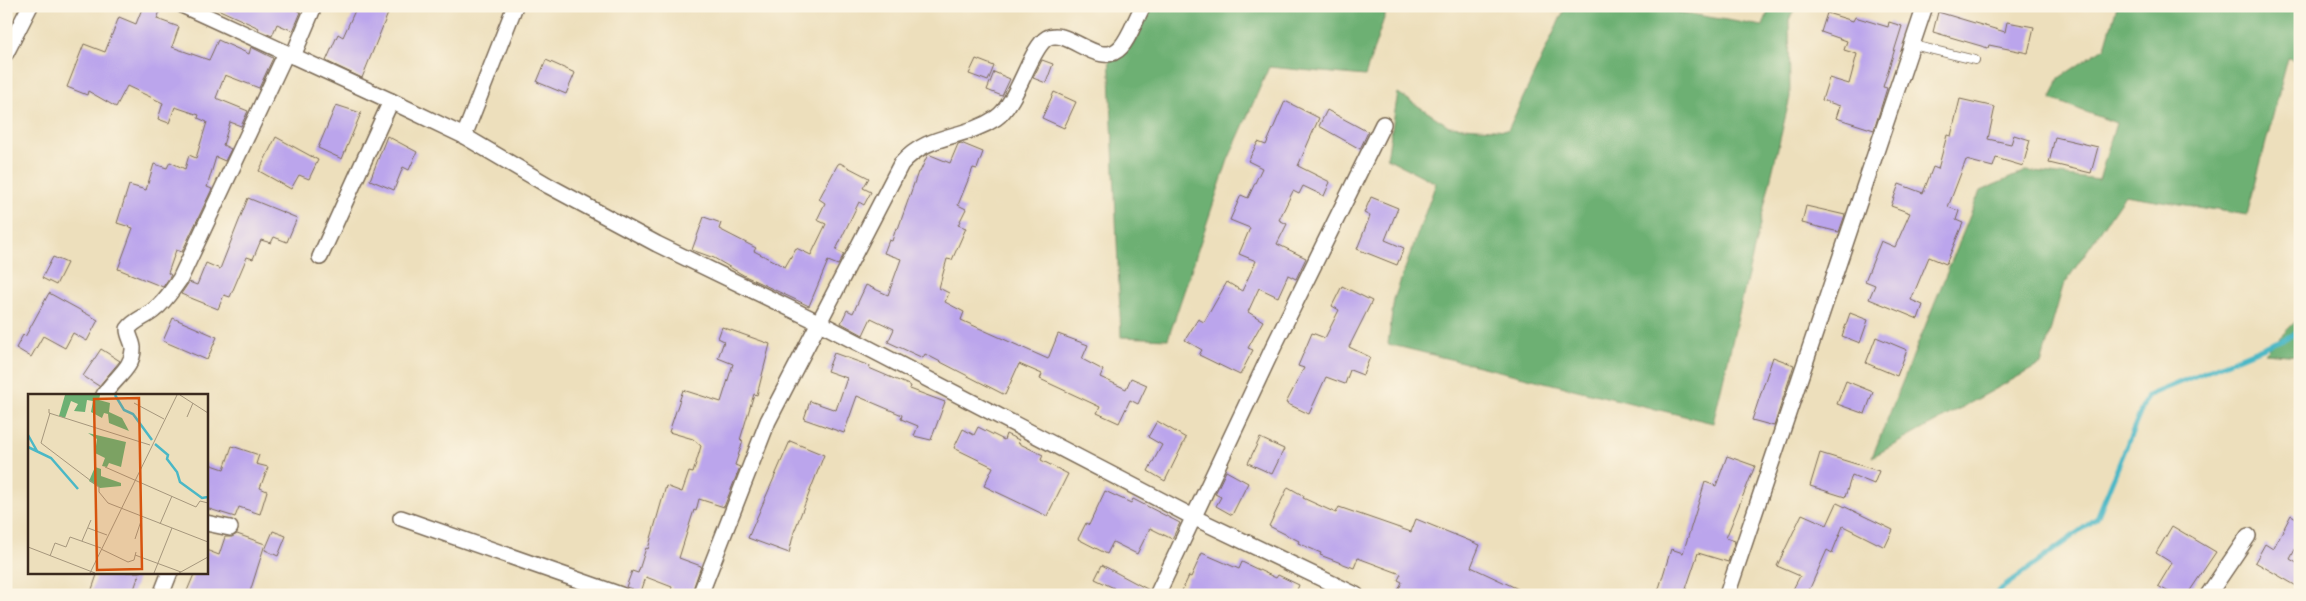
<svg xmlns="http://www.w3.org/2000/svg" width="2306" height="601" viewBox="0 0 2306 601" font-family="'Libre Bodoni',serif">
<style>
.forest{fill:#6db073;stroke:#546d48}
.lines{fill:none;stroke-linecap:round;stroke-linejoin:round}
.stream{stroke:#4bb8c6;stroke-width:5}
.building{fill:#bba5ec}
.service-casing{stroke:#796955;stroke-width:10}
.minor-casing{stroke:#796955;stroke-width:18}
.service{stroke:#fff;stroke-width:8}
.minor{stroke:#fff;stroke-width:15}
.inset-river{fill:none;stroke:#4bb8c6;stroke-width:2.5}
.inset-road{fill:none;stroke:#a6977d;stroke-width:1}
.view{fill:#d7540e;fill-opacity:0.15;stroke:#d7540e;stroke-width:2.5}
.inset-edge{fill:none;stroke:#3b2a1e;stroke-width:2.5}
</style>
<rect width="100%" height="100%" fill="#fcf5e5"/>
<filter id="ink" filterUnits="userSpaceOnUse"><feTurbulence type="fractalNoise" baseFrequency=".02" numOctaves="2"/><feDisplacementMap in="SourceGraphic" scale="10" xChannelSelector="R" yChannelSelector="G"/><feConvolveMatrix kernelMatrix="1 2 1 2 8 2 1 2 1" color-interpolation-filters="sRGB"/></filter>
<filter id="wash" filterUnits="userSpaceOnUse"><feTurbulence type="fractalNoise" baseFrequency=".0096" numOctaves="4" result="noise"/><feDisplacementMap in="SourceGraphic" scale="20" xChannelSelector="R" yChannelSelector="G"/><feGaussianBlur stdDeviation="1.12" result="paint"/><feColorMatrix in="noise" values="0 0 0 0 0 0 0 0 0 0 0 0 0 0 0 0 0 1.4 0 .05"/><feComposite in="paint" operator="in"/></filter>
<g filter="url(#wash)">
<rect width="100%" height="100%" fill="#eddfbc"/>
<g class="forest">
<path d="M1138,6H1388L1365,76L1269,67L1228,160L1168,339L1121,337L1109,51Z"/>
<path d="M1566,6H1641L1763,26L1770,6H1796L1789,20L1790,97L1713,423L1388,344L1394,299L1436,183L1387,158L1398,93L1449,126L1508,130Z"/>
<path d="M2117,6H2300V61L2288,58L2247,215L2125,195L2063,286L2041,364L1872,457L1980,191L2026,171L2099,180L2116,123L2051,99L2059,78L2105,47Z"/>
<path d="M2300,317V356L2264,353Z"/>
</g>
<g class="lines">
<path class="stream" d="M1993,595L2097,518L2147,396L2300,332"/>
</g>
<g id="blocks">
<g class="building">
<path d="M143,6L160,11L157,19L179,27L172,47L209,60L218,40L249,54L251,47L273,58L259,88L225,75L216,98L248,111L241,126L230,122L223,145L231,149L225,161L216,157L207,187L212,189L182,252L176,250L168,273L171,275L163,287L118,269L133,228L117,223L129,185L146,190L154,164L167,168L170,162L185,169L189,155L196,158L207,122L198,118L199,115L175,107L169,123L158,119L163,103L127,86L116,107L88,91L87,95L67,87L84,44L105,52L119,17L136,24Z"/>
<path d="M211,6H289L301,12L293,31L277,24L272,36L258,30L259,28Z"/>
<path d="M357,6H391L362,78L326,61L338,34L343,37Z"/>
<path d="M1938,12L2005,32L2007,22L2034,27L2028,53L1989,45L1988,48L1933,32Z"/>
<path d="M1827,13L1853,21L1855,17L1888,27L1889,22L1902,26L1883,87L1887,88L1874,130L1836,118L1840,106L1822,100L1829,78L1849,84L1857,54L1844,50L1847,41L1821,32Z"/>
<path d="M976,59L994,66L988,81L969,74Z"/>
<path d="M546,60L575,73L566,94L537,82Z"/>
<path d="M1042,60L1053,64L1046,83L1033,78Z"/>
<path d="M994,72L1010,79L1002,96L987,90Z"/>
<path d="M1054,92L1076,102L1064,128L1042,118Z"/>
<path d="M1960,99L1995,107L1988,139L2011,144L2014,135L2030,140L2023,166L1996,158L1993,167L1966,160L1948,207L1959,211L1956,220L1963,223L1946,264L1929,257L1911,300L1923,305L1918,319L1869,299L1875,285L1865,281L1881,241L1895,247L1910,213L1891,206L1899,184L1923,193L1933,167L1938,169L1947,135L1951,136Z"/>
<path d="M1285,101L1319,118L1298,166L1330,182L1324,196L1303,186L1299,194L1293,191L1279,220L1287,224L1277,244L1306,258L1296,279L1288,275L1278,297L1259,288L1248,312L1263,321L1248,348L1253,350L1240,375L1199,355L1202,350L1185,340L1198,319L1204,322L1227,282L1242,291L1256,261L1239,254L1250,228L1230,220L1241,195L1248,198L1262,168L1248,161L1258,142L1266,145Z"/>
<path d="M336,105L361,113L342,159L318,148Z"/>
<path d="M1327,110L1368,132L1360,149L1319,126Z"/>
<path d="M387,136L417,152L409,170L403,167L394,190L370,180Z"/>
<path d="M276,137L318,160L309,179L299,175L291,189L259,171Z"/>
<path d="M2055,137L2098,147L2091,173L2049,163Z"/>
<path d="M961,143L983,152L977,169L973,168L958,205L966,209L958,225L966,228L952,260L947,259L939,288L949,293L945,302L964,312L961,320L1048,359L1058,334L1088,345L1082,359L1103,370L1100,377L1126,389L1131,378L1147,385L1138,404L1130,400L1119,423L1097,413L1100,407L1040,379L1042,374L1019,364L1005,395L925,354L923,358L888,342L894,329L871,318L863,335L841,323L847,310L853,313L866,285L888,295L901,259L884,253L889,240L892,241L896,228L898,229L918,172H920L928,154L950,163L958,144Z"/>
<path d="M840,163L869,178L863,188L871,192L864,205L859,202L842,237L836,250L844,254L838,265L828,261L809,306L745,276L714,258L692,250L704,217L721,223L719,229L756,248L754,251L785,267L796,248L811,255L826,224L817,220L825,203L819,199L838,164Z"/>
<path d="M1371,197L1398,208L1385,240L1404,248L1397,265L1357,249L1370,216L1364,213Z"/>
<path d="M248,198L297,218L287,242L274,237L271,243L261,240L253,259L247,257L230,297L224,295L218,309L181,294L189,282L197,285L206,263L220,269Z"/>
<path d="M1806,206L1845,215L1839,232L1802,223Z"/>
<path d="M53,257L67,263L56,285L42,278Z"/>
<path d="M1342,286L1372,301L1349,347L1370,357L1363,375L1350,370L1345,384L1326,377L1309,414L1286,403L1304,368L1298,366L1312,333L1325,338L1339,310L1332,306Z"/>
<path d="M49,293L98,320L87,341L73,333L65,348L43,336L31,357L16,348L23,335L25,337Z"/>
<path d="M1850,313L1868,320L1860,343L1842,336Z"/>
<path d="M173,318L217,337L207,360L163,341Z"/>
<path d="M722,327L770,344L757,395L754,394L740,440L743,441L735,465L740,467L724,507L699,499L696,511L694,510L679,558L701,566L691,595L671,591L672,587L646,577L641,592L626,587L632,571L638,573L646,548L648,549L666,486L682,492L689,472L693,473L701,446L693,439L669,432L683,390L721,402L733,364L718,358L724,341L718,338Z"/>
<path d="M1876,337L1907,350L1897,376L1866,363Z"/>
<path d="M101,349L120,361L99,386L83,376Z"/>
<path d="M834,353L870,366L869,368L911,386L910,389L945,402L931,440L914,436L918,426L901,419L902,415L857,396L844,433L804,419L810,401L836,410L847,378L827,371Z"/>
<path d="M1773,357L1794,365L1774,426L1752,420Z"/>
<path d="M1846,381L1873,392L1865,414L1837,404Z"/>
<path d="M1157,421L1186,438L1165,481L1148,471L1162,445L1148,437Z"/>
<path d="M978,427L1004,440L1006,434L1019,440L1018,443L1043,455L1041,460L1068,474L1047,516L984,486L993,467L954,448L963,429L974,435Z"/>
<path d="M1260,438L1284,449L1272,474L1248,463Z"/>
<path d="M790,441L824,455L794,532L789,553L748,538Z"/>
<path d="M232,446L259,455L256,464L268,467L260,488L267,491L260,514L239,507L235,517L206,508V463L224,469Z"/>
<path d="M1820,453L1879,471L1874,484L1852,475L1845,497L1810,486Z"/>
<path d="M1727,456L1755,466L1726,538L1735,541L1728,562L1698,553L1684,595H1657L1671,549L1683,553L1705,482L1716,486Z"/>
<path d="M1226,471L1248,483L1232,515L1216,506L1221,497L1215,494Z"/>
<path d="M1288,487L1304,496L1303,498L1336,513L1339,507L1411,532L1416,519L1480,545L1471,567L1531,595H1396L1402,582L1398,580L1401,574L1358,558L1354,568L1320,555L1321,553L1298,543L1299,541L1269,526Z"/>
<path d="M1105,491L1131,503L1133,499L1180,523L1172,539L1150,528L1137,554L1113,542L1107,554L1078,539L1086,523L1089,525Z"/>
<path d="M1837,503L1893,530L1885,547L1843,526L1832,553L1827,550L1807,595H1790L1800,576L1777,566L1802,514L1827,525Z"/>
<path d="M2291,515L2300,520V540L2290,559L2300,565V588L2255,562L2265,544L2273,549Z"/>
<path d="M2172,526L2216,552L2187,595H2174L2158,586L2172,563L2156,553Z"/>
<path d="M273,531L286,536L278,556L265,550Z"/>
<path d="M237,534L265,544L249,595H197L187,591L195,572H206V550L219,555L225,537H232Z"/>
<path d="M1202,553L1239,569L1242,562L1276,578L1278,575L1299,585L1295,595H1180L1189,576L1191,577Z"/>
<path d="M1102,565L1149,590L1148,595H1111L1114,588L1095,579Z"/>
<path d="M98,572H140L132,595H90Z"/>
</g>
</g>
</g>
<g filter="url(#ink)">
<use href="#blocks" fill-opacity="0" stroke="#796955" stroke-width="1"/>
<g class="lines">
<defs>
<path id="service" d="M1913,45L1975,60"/>
<g id="minor">
<path d="M184,6L391,101L464,136L549,186L657,244L818,322L1195,518L1356,595"/>
<path d="M6,53L30,6"/>
<path d="M293,56L314,6"/>
<path d="M464,136L515,6"/>
<path d="M320,257L391,101"/>
<path d="M104,395C113,379 134,368 133,348C133,342 128,336 128,329C134,320 146,317 154,310C165,302 172,290 180,279L286,53"/>
<path d="M401,518L621,595"/>
<path d="M206,523L230,528"/>
<path d="M161,595L170,572"/>
<path d="M700,595L768,421L901,164C929,132 963,140 996,118C1018,103 1030,48 1047,38C1068,26 1099,71 1121,47C1130,37 1136,18 1143,6"/>
<path d="M1157,595L1273,348L1383,124"/>
<path d="M1727,595L1925,6"/>
<path d="M2208,595L2248,536"/>
</g>
</defs>
<use href="#service" class="service-casing"/>
<use href="#minor" class="minor-casing"/>
<use href="#service" class="service"/>
<use href="#minor" class="minor"/>
</g>
</g>
<g transform="translate(28 394)">
<rect width="180" height="180" fill="#eddfbc"/>
<path d="M37,1H72L71,6L82,9L81,18L94,24L101,37L81,29L80,20L76,19L74,24L63,18L65,7L59,6L57,18L46,17L50,10L43,7L37,24L31,22ZM60,39L98,48L93,73L81,69L79,73L74,72L77,64L67,59L69,45ZM67,73L73,75V82L93,89V92L72,94L61,87Z" fill="#6db073"/>
<path class="inset-river" d="M87,1L96,16L105,20L124,46M0,41L9,57M127,50L140,61L139,65L149,78L152,88L174,104L180,103M0,53L23,64L50,95"/>
<path class="inset-road" d="M152,1L180,19M106,9L136,25M21,15V19L122,51M22,19L13,49L71,93V98L80,109L180,148M159,23L165,9M77,73L168,113L172,107L180,109M132,130L144,102M60,134L79,141M107,145L114,124M54,147L63,126M0,153L67,179M73,155L100,168L106,166L108,158M107,161L153,178M22,162L27,149L38,153L42,143L73,154M62,179L149,1M126,179L144,134M151,179L180,163"/>
<path class="view" d="M111,4L114,175L69,176L66,5Z"/>
<rect width="180" height="180" class="inset-edge"/>
</g>
<rect width="2306" height="601" fill="none" stroke="#fcf5e5" stroke-width="25"/>
</svg>
